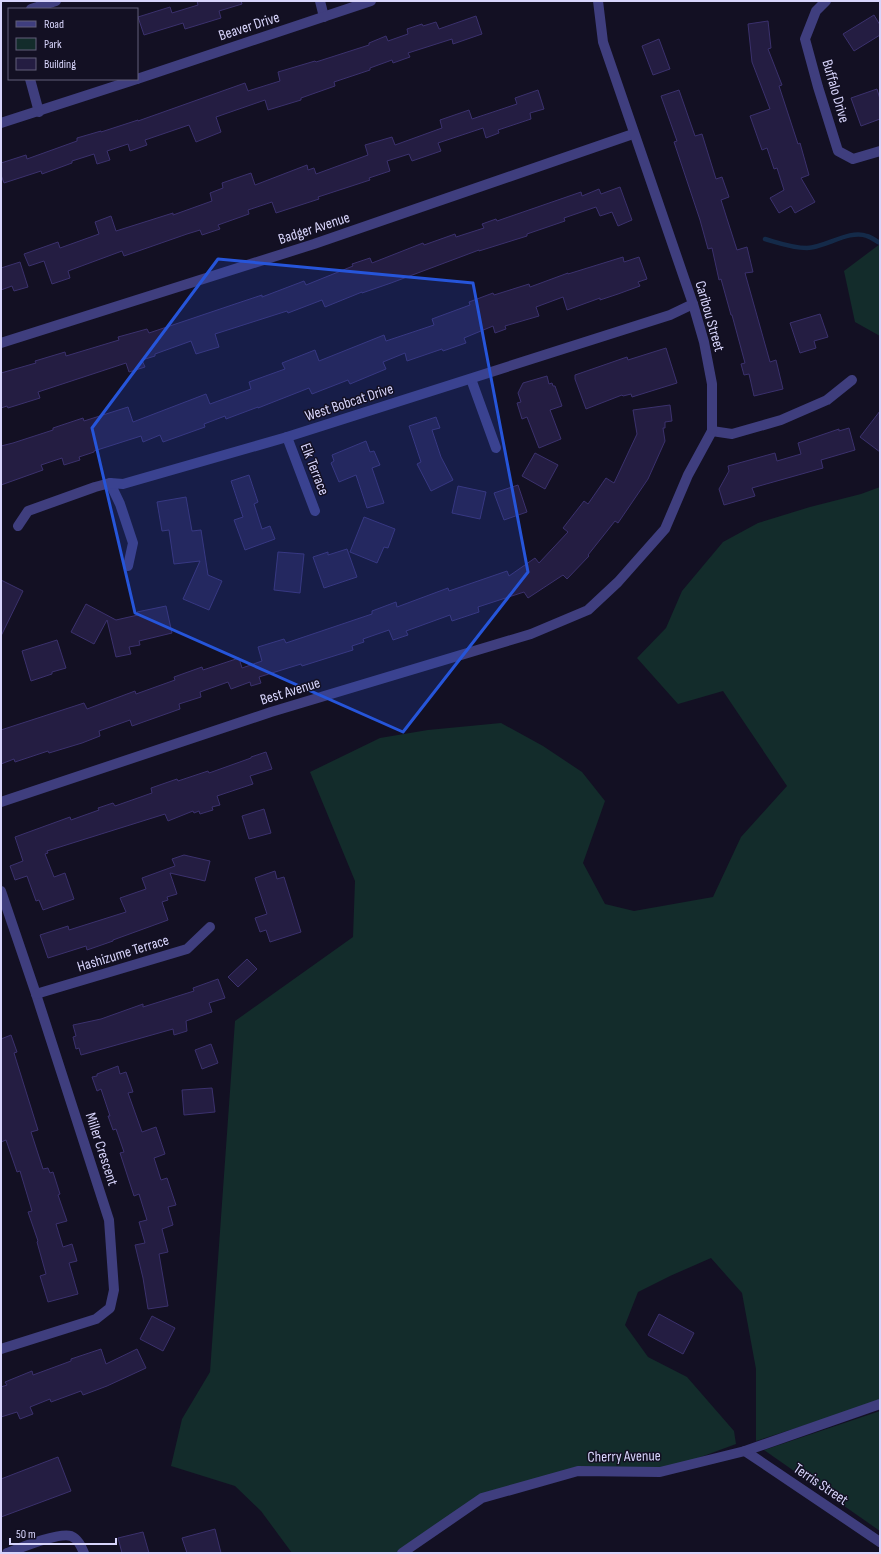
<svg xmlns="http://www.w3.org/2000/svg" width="881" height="1554" viewBox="0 0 881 1554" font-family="'Sofia Sans Condensed',sans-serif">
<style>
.green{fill:#132c2b}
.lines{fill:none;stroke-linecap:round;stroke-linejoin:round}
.stream{stroke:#142a49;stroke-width:4.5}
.building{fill:#241d42;stroke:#3b316d}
.street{stroke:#3f3e7e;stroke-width:10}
.marked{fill:#2655da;fill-opacity:0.2;stroke:#2655da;stroke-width:3;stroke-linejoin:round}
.labels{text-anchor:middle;stroke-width:3;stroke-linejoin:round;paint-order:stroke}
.street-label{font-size:15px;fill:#d8d5fc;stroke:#131023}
</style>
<rect width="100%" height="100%" fill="#131023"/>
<g class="green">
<path d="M880,244V336L855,322L844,271Z"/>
<path d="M880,487V1401L756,1441V1369L742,1293L711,1258L670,1276L638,1292L625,1325L648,1357L687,1377L734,1431L736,1444L660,1472L578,1471L482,1498L402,1553H292L261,1511L235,1486L171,1466L182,1419L210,1372L235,1021L353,937L355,881L310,772L380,738L428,730L501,723L543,746L582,772L605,801L583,863L605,904L634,911L713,897L741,837L787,786L723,691L678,704L637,658L666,628L682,591L723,542L758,523L810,507L861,494Z"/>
<path d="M880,1411V1531L764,1450Z"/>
</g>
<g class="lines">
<path class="stream" d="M765,239C779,243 792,248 807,248C825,248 849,229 867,236C871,237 876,241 880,243"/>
</g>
<g class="building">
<path d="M197,1H241L242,4L219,11L221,18L185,29L183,23L144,35L138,17L170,7L172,13L198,5Z"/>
<path d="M874,15L880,25V35L854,51L843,34Z"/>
<path d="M476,16L482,34L453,44L452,39L408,53L410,57L393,63L392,60L370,68V70L334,82L335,86L301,98V100L268,110L265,100L216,117L221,132L196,142L189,125L145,140L147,145L130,151L128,144L107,151L110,160L97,164L94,154L72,161V163L42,174L41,171L4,183L1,175V163L26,155L27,159L77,141V138L101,131V132L138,120V121L245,83L248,91L280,81L278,72L315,61L316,62L369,45V43L386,36L388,41L408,34L407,29L422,24L423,26L436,22L439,29Z"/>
<path d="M768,21L771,48L768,49L782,85L779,86L798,144L800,143L809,175L801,178L815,202L795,213L791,206L779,213L770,198L784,190L777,168L774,169L767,148L762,150L750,116L770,109L752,62L748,24Z"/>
<path d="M659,39L670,69L653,75L642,46Z"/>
<path d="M877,89L880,99V119L861,126L851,98Z"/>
<path d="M538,90L544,109L530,113L531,119L498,130L499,133L486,138L483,128L438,143L441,151L412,161L409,154L387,161L390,171L369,178L370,180L318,197L319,199L276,213L272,202L248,210L249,214L218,225L220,229L202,235L200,230L187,234L124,256L122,251L68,271L70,278L52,284L44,261L29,266L24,254L58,242L60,248L99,234L95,222L111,216L116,231L173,213V215L212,201L210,193L223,188L222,183L251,173L255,185L307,165L308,170L314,168L316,174L368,155L365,145L392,137L395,145L442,128L440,120L469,110L472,119L517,104L515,98Z"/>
<path d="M679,90L695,136L702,134L716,179L722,177L729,197L721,200L737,250L747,247L753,272L745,273L770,362L776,360L783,389L754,396L749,374L744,375L741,364L745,363L732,315H731L721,279L719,280L712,248L708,249L700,220L674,142L677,141L661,96Z"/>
<path d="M620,187L632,220L618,226L612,212L600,216L596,207L564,218L565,221L527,234V236L479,251V250L391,283L362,293V292L325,307L322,300L288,313L287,311L215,334L219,347L196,354L191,341L155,354V356L142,360L145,367L129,372L126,363L38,392L40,398L8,408L7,406L1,408V373L36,363L35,361L65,352L66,356L119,340L118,337L147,329L149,333L238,303L262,295V297L304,281L306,285L353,266L352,264L370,258L372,263L423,243L424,245L455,234L456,237L484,228L482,224L496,219L497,221L581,192L582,196L599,189L601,194Z"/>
<path d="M623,257L624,262L639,257L647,279L638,282L640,286L618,294L600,300V298L567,310L563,297L536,307L539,316L505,326L506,329L495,333L493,326L464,338L466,343L443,351L442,349L407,361L405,353L383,362L386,369L350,384L348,380L312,394L309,388L258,408V407L226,419L225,416L204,424L205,427L163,442L160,435L143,442L141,436L94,451V452L79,457L80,460L64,465L62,458L41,465L43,470L1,485V446L13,443L53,430V428L83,418L84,421L128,407L133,422L206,394L210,404L251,389L249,382L285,369L282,363L315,350L319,361L384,335L386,341L434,325L432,319L470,305L469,302L493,293L494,295L529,284L530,287L568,273V274Z"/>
<path d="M20,262L28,287L14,291L12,286L1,290V268Z"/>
<path d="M820,314L828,337L814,341L816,348L800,353L790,323Z"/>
<path d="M666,348L677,383L632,397L631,394L623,396L622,395L586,409L575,379V375L627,357L628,360Z"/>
<path d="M547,376L549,384L552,383L553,386H555L562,406L550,410L561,439L539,448L527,417L522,419L517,403L521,402L518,393L523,383Z"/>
<path d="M670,405L672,421L665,422V428H663L665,441L648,479L618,523L615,521L588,555L589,556L567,579L563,575L528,598L524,592L478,607L479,612L452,621L450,615L406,631L408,635L393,640L389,630L363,639L364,642L352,646L353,650L302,666L301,664L259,677L261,683L251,686L250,682L231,689L228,682L200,692L201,697L179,704L180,709L132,726L130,720L99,731L100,736L82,743L49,753L48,751L15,762L14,759L1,764V730L84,703L87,709L135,691L136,694L175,680L174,677L202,667L203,670L239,658L242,668L262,661L258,647L284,639L286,643L372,614V611L396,602L397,607L448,588L449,591L507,571L509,576L535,558L539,563L568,532L563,528L584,501L588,504L606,478L614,483L637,434L633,410Z"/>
<path d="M880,411V452L860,437Z"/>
<path d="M436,417L440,428L432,430L441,457L453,480L431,491L417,464L421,462L409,426Z"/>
<path d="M849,428L855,450L821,460L823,468L752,488L755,496L724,505L719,489L729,471L728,466L775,453L777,461L801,454L798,443L839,429V431Z"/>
<path d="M366,441L370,452L374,451L380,465L372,468L384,503L367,508L356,475L339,482L331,463L334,461L332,455Z"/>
<path d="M535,453L558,465L545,489L522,476Z"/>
<path d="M249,475L258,502L254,504L262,529L270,526L275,539L245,550L234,520L243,517L231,481Z"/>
<path d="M518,485L527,512L504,520L494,493Z"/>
<path d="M458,486L486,492L480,519L452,513Z"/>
<path d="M186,497L192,531L201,530L208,575L222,581L209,610L183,599L200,561L174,564L169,530L162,531L157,502Z"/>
<path d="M364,517L395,529L388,548L384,547L377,563L350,552Z"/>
<path d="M347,549L357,577L324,588L313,557L328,552V555Z"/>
<path d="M278,552L304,554L300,593L274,590Z"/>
<path d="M1,580L23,591L1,636Z"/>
<path d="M86,604L116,620L138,615L137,612L166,606L172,633L139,641L140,645L129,647L131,654L116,657L107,620L94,644L71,632Z"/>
<path d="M57,640L66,668L52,672V674L31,681L22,651Z"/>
<path d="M266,752L272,769L250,776L253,784L217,796L220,805L212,807L213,810L200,814L199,811L194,813L193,811L168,821L165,814L47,851L48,853L45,854L54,877L65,873L74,899L43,910L39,900L36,901L27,876L15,880L10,866L23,861L15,837L70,817L71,820L99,810L98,808L113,803L115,806L152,793L151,788L177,779L178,781L208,771L209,773L251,758V757Z"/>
<path d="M264,809L271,833L249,839L242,816Z"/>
<path d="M184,855L210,861L205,881L170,873L177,894L167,897L168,900L162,902L168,920L113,940V941L87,950L86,946L48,958L40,935L68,926L69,930L126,912L120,898L146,889L142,878L175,866L172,859Z"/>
<path d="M275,871L277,879L284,877L301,932L270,942L266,930L260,932L255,918L267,914L255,878Z"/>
<path d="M247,959L257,969L238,987L228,977Z"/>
<path d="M218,979L225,998L209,1003L212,1012L186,1021L187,1031L174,1035L173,1029L81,1055L79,1048L76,1049L73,1037L76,1036L73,1025L101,1019L143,1004V1007L194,991L193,988Z"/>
<path d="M11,1035L17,1052L14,1053L38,1130L31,1132L43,1169L48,1168L50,1173L53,1172L60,1194L58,1195L67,1221L56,1224L63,1247L72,1244L77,1261L69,1263L78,1294L48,1302L40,1276L46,1274L37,1242L38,1241L28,1212L32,1211L20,1171L17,1172L6,1140L1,1142V1039Z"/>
<path d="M211,1044L218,1063L202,1069L195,1050Z"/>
<path d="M118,1066L120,1074L126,1072L133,1092L128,1093L142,1132L156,1127L165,1154L154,1158L161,1180L167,1178L176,1205L168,1207L173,1225L162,1229L168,1252L159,1254L168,1306L148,1309L143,1278L135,1245L145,1243L139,1222L147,1220L139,1194L134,1196L120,1153L124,1152L116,1129L113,1130L108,1116H110L101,1089L97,1091L92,1077L97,1076V1074Z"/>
<path d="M212,1088L215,1112L184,1115L182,1090Z"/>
<path d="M659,1314L694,1333L683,1354L648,1335Z"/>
<path d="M152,1316L175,1328L163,1351L140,1339Z"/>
<path d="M101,1349L106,1364L137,1349L146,1368L107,1386L83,1395L81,1391L51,1402L50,1399L30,1407L33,1414L20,1419L17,1412L1,1417V1387L7,1385L5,1382L32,1371L33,1375L71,1361V1359Z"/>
<path d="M58,1457L71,1491L1,1517V1479Z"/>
<path d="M215,1529L221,1553H187L182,1538Z"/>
<path d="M143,1532L149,1553H122L118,1538Z"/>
</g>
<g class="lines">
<g class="street">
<path d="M320,1L324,17"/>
<path d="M826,1L816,11L805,39L818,87L838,151L853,159L880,151"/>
<path d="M31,9L56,1"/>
<path d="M30,79L39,112"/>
<path d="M137,79L371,1"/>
<path d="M1,123L137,79"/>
<path d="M1,343L314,244L633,134"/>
<path d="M471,379L496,448"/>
<path d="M712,431L732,434L781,420L827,400L852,380"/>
<path d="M287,437L315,511"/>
<path d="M110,483L120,504L133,543L128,566"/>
<path d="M18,526L28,511L95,487L110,483L123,484L287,437L670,315L693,304"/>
<path d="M1,802L271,712L531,634L588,610L618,582L665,529L688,475L712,431V384L704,342L693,304L603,42L598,1"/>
<path d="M1,891L36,994L109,1220L114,1290L110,1308L96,1319L1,1349"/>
<path d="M36,994L187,949L210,927"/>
<path d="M745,1451L880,1542"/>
<path d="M7,1553C20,1548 59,1532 71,1536C78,1539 81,1546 84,1553"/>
<path d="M402,1553L482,1498L578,1471L660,1472L745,1451L880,1404"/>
</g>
</g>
<path class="marked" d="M218,259L473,283L528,572L403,732L135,613L92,428Z"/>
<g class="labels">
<g class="street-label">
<text transform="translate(249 26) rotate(-18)" y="5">Beaver Drive</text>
<text transform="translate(836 91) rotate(74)" y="5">Buffalo Drive</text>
<text transform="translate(314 228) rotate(-18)" y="5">Badger Avenue</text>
<text transform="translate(710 316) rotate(74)" y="5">Caribou Street</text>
<text transform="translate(349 402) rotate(-18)" y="5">West Bobcat Drive</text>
<text transform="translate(315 469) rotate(69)" y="5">Elk Terrace</text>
<text transform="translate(290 691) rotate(-17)" y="5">Best Avenue</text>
<text transform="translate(123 953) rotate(-17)" y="5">Hashizume Terrace</text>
<text transform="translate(102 1149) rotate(72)" y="5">Miller Crescent</text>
<text transform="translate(624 1456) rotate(-1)" y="5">Cherry Avenue</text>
<text transform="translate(821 1484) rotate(34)" y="5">Terris Street</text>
</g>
</g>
<rect width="881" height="1554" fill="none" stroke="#d8d5fc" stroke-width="4"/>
<rect x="8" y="8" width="130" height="72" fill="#131023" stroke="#625f7a"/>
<rect x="16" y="21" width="20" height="6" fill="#3f3e7e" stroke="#625f7a"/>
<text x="44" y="28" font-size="12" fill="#d8d5fc">Road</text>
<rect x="16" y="38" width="20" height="12" fill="#132c2b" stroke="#625f7a"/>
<text x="44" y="48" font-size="12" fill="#d8d5fc">Park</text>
<rect x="16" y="58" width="20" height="12" fill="#241d42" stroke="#625f7a"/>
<text x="44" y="68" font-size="12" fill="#d8d5fc">Building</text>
<path d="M10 1538v6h106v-6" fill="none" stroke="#d8d5fc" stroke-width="2"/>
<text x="16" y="1538" font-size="12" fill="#d8d5fc" stroke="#131023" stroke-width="3" paint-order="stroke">50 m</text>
</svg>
